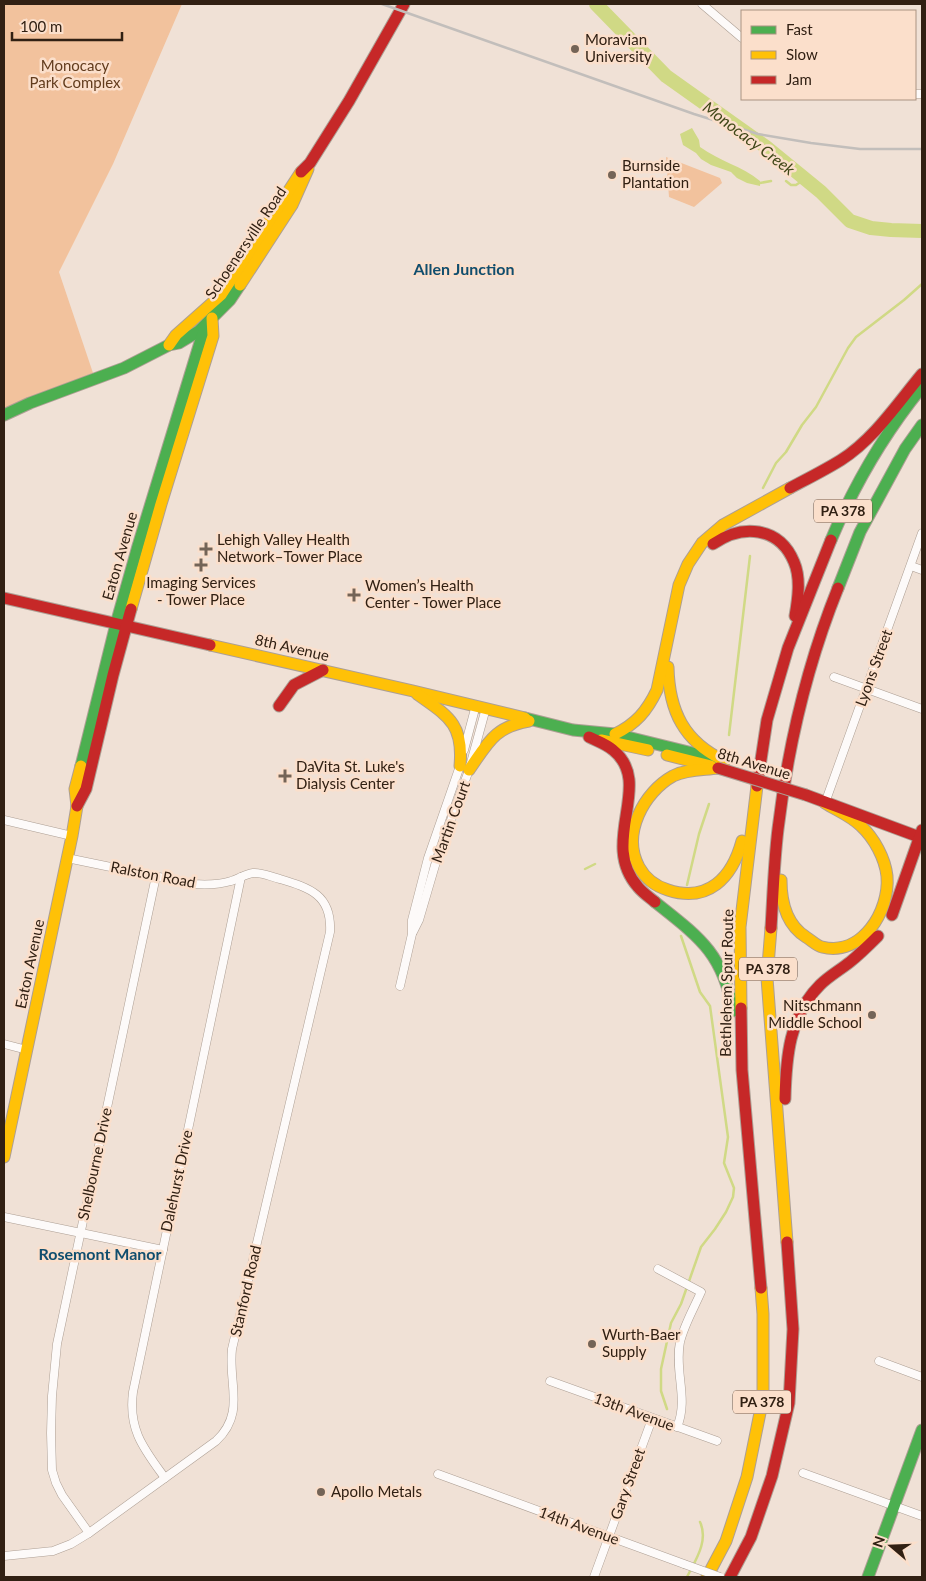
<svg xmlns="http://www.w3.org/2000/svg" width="926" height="1581" viewBox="0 0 926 1581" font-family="Lato,sans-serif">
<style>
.green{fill:#f2c29d}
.water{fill:#d0d985}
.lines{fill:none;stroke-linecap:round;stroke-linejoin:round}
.stream{stroke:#d0d985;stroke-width:2.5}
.river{stroke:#d0d985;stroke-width:14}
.street-casing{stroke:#ad9f94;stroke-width:9}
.fast-casing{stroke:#ad9f94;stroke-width:13}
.slow-casing{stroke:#ad9f94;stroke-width:13}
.jam-casing{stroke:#ad9f94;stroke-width:13}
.street{stroke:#fdfaf9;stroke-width:8}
.fast{stroke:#4caf50;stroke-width:11}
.slow{stroke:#ffc107;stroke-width:11}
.jam{stroke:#c62828;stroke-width:11}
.rail{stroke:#c2bebb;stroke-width:2.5}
.street-bridge-casing{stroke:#ad9f94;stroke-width:9;stroke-linecap:butt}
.jam-bridge-casing{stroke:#ad9f94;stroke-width:13;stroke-linecap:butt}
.street-bridge{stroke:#fdfaf9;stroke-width:8}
.jam-bridge{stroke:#c62828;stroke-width:11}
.poi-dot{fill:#746457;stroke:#fbdfcb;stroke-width:2}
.labels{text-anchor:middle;stroke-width:5;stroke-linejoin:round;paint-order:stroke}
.shield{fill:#fbdfcb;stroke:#6e594a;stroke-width:1}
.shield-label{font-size:14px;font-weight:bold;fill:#312013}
.poi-label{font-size:15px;fill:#312013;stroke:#fbdfcb;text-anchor:start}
.park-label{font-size:15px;fill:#623c1d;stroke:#fbdfcb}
.street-label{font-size:15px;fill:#312013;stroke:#fbdfcb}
.water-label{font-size:16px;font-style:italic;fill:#3f4617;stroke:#fbdfcb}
.neighbourhood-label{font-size:16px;font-weight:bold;fill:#114e6e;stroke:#fbdfcb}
</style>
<rect width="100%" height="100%" fill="#f0e1d6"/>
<g class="green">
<path d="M4,4H182L113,164L59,272L93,373L4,410Z"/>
<path d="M666,157L720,178L722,183L694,207L669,197Z"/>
</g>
<path class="water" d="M692,128L699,140L700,147C719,161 742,166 760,181V186L747,183L737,178L731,172L711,165L701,159L696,153L683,145L680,134Z"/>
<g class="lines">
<g class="stream">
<path d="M786,181L791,185H796L805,179"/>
<path d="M760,183L771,181"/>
<path d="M763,488L776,463L786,452L802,425L816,407L848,348L856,337L904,300L922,284"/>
<path d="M729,735L750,556"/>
<path d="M585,869L595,864"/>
<path d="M687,885L699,834L709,804"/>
<path d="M667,1409L661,1391V1369L671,1323L681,1304L701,1247L715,1229L726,1212L733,1197L734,1188L724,1163L728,1137L710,1006L700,992L681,936"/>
<path d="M687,1577C695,1561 709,1541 700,1522"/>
</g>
<path class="river" d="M596,4L666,76L766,147L821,192L850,221L871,228L891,230L922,231"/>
<defs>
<g id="street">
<path d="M702,4L742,38"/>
<path d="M915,94H922"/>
<path d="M911,566L922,570"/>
<path d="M834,677L922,709"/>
<path d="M464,750L476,705"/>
<path d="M825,803L922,533"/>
<path d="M4,820L72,836"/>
<path d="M413,932L419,920L436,862L469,770L486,708"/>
<path d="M400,986L412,934V920L428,858L461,763"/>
<path d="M4,1044L27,1050"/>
<path d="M4,1217L163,1250"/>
<path d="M658,1269L701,1292C694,1308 684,1325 680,1342C674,1371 689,1399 677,1427"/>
<path d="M879,1361L922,1377"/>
<path d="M550,1381L717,1441"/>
<path d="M803,1473L922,1516"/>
<path d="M438,1474L684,1564"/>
<path d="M165,1478C144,1449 128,1430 133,1392L241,877"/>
<path d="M89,1533L62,1495L56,1483L52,1470L51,1433L52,1396L57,1344L156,876"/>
<path d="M4,1556L53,1551L71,1544L89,1533L216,1441C246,1413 228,1384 232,1349L330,932C332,895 310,888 280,879C271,877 262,872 253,873C245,874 239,879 231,881C218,885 206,885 193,884L67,858"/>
<path d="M594,1577L652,1419"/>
</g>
<g id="fast">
<path d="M4,415L30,403L124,368L169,345L179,343L199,331L230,300L240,285"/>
<path d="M831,540C855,483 883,435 922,387"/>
<path d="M838,588L860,532L905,449L922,425"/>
<path d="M525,718L573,730L615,734L713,758"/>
<path d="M81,766L116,624L138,546L202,336L212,318L221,295"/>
<path d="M655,902C699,937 723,953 733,1011"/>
<path d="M868,1577L922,1430"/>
</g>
<g id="slow">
<path d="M240,285L292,205L308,169"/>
<path d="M169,345L176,335L221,295L301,172"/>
<path d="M131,609L161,504L213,336L212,318"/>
<path d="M210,645L413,691L525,718"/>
<path d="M668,667C669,711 684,742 725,761"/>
<path d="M417,694C448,716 464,724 460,766"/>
<path d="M615,734C636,724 647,711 657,690L679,585L688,564L702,543L723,525L790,488"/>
<path d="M601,740L648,750"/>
<path d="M667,755L711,766"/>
<path d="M718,768C703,770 687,769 673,776C644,792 621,834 639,867C645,878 655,886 668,890C708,903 732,878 742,841"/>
<path d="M469,770C488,743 494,727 529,721"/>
<path d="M781,880C781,902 787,925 806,937C811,940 817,946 822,947C862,957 890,911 887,876C885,858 874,838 861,826C851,816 836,810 825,803"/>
<path d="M771,928L767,978L787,1242"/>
<path d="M741,1008L740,927L757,786"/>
<path d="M4,1157L72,836L77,806L75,789L81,766"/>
<path d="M707,1577L726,1541L747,1477L763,1398V1314L761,1288"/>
</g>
<g id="jam">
<path d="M301,172L310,163L349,101L404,4"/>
<path d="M790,488C807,479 825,470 841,460C874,439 897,404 922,374"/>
<path d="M713,544C742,524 779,526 794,562C801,578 798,599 795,616"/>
<path d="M4,598L210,645"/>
<path d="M279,706L294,685L323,670"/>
<path d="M589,737C597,741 606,744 613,750C655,784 598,842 638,887C643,893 649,897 655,902"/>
<path d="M757,786L767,720L788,648L831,540"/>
<path d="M806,795L922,838"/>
<path d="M77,806L86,789L113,675L131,609"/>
<path d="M892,915L922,830"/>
<path d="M771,928C773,895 774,862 778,829C788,746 807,665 838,588"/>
<path d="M741,1008L742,1070L761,1288"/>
<path d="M785,1099C786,1058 789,1016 820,985C829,976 840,970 850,962C860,954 869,945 878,936"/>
<path d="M730,1577L751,1537L772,1476L789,1403L793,1329L787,1242"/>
</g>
</defs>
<use href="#street" class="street-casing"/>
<use href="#fast" class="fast-casing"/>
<use href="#slow" class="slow-casing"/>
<use href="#jam" class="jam-casing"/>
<use href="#street" class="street"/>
<use href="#fast" class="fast"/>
<use href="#slow" class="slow"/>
<use href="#jam" class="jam"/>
<path class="rail" d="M382,4L694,114L758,134L811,143L860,149H922"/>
<defs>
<path id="street-bridge" d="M684,1564L720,1577"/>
<path id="jam-bridge" d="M718,768L806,795"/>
</defs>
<use href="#street-bridge" class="street-bridge-casing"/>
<use href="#jam-bridge" class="jam-bridge-casing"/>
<use href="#street-bridge" class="street-bridge"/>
<use href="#jam-bridge" class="jam-bridge"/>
</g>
<g class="poi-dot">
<circle cx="575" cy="49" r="5"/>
<circle cx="612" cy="175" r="5"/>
<path d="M203.5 541.5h5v5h5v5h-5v5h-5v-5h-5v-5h5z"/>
<path d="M198.5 557.5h5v5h5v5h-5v5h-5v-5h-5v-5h5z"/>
<path d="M351.5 587.5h5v5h5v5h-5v5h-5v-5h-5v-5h5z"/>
<path d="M282.5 768.5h5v5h5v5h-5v5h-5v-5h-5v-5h5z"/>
<circle cx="872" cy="1015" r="5"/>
<circle cx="592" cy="1344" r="5"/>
<circle cx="321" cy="1492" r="5"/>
</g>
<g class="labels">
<g class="shield">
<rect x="814" y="499.5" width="58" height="23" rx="4"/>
<rect x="739" y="957.5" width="58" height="23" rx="4"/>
<rect x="733" y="1390.5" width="58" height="23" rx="4"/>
</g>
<g class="shield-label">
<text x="843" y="516">PA 378</text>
<text x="768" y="974">PA 378</text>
<text x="762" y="1407">PA 378</text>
</g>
<g class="poi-label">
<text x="585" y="45">Moravian<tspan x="585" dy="17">University</tspan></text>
<text x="622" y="171">Burnside<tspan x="622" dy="17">Plantation</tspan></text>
<text x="217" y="545">Lehigh Valley Health<tspan x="217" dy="17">Network–Tower Place</tspan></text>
<text x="201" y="588" text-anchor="middle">Imaging Services<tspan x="201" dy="17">- Tower Place</tspan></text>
<text x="365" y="591">Women’s Health<tspan x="365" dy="17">Center - Tower Place</tspan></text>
<text x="296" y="772">DaVita St. Luke's<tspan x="296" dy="17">Dialysis Center</tspan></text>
<text x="862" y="1011" text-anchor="end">Nitschmann<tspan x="862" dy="17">Middle School</tspan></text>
<text x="602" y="1340">Wurth-Baer<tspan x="602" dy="17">Supply</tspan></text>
<text x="331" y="1497">Apollo Metals</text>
</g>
<g class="park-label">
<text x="75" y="71">Monocacy<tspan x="75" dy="17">Park Complex</tspan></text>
</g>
<g class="street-label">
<text transform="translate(246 243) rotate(-56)" y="5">Schoenersville Road</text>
<text transform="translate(120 556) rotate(-74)" y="5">Eaton Avenue</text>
<text transform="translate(292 648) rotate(13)" y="5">8th Avenue</text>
<text transform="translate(874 668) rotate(-70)" y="5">Lyons Street</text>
<text transform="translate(754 764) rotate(17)" y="5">8th Avenue</text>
<text transform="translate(451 822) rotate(-70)" y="5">Martin Court</text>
<text transform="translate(153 875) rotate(11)" y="5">Ralston Road</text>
<text transform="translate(30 964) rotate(-78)" y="5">Eaton Avenue</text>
<text transform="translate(727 983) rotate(-89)" y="5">Bethlehem Spur Route</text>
<text transform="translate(95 1164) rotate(-78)" y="5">Shelbourne Drive</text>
<text transform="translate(177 1181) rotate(-78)" y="5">Dalehurst Drive</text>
<text transform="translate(246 1291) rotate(-77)" y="5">Stanford Road</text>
<text transform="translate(634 1412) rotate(20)" y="5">13th Avenue</text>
<text transform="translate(628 1484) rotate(-70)" y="5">Gary Street</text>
<text transform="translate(579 1526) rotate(20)" y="5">14th Avenue</text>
</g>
<g class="water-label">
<text transform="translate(749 138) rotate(37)" y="6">Monocacy Creek</text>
</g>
<g class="neighbourhood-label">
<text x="464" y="275">Allen Junction</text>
<text x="100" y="1260">Rosemont Manor</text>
</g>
</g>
<rect width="926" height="1581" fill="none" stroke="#312013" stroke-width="10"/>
<rect x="741" y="10" width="175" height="90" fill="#fbdfcb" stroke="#aa9381"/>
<rect x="751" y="26" width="25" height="8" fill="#4caf50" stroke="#aa9381"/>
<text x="786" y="35" font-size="15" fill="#312013">Fast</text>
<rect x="751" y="51" width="25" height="8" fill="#ffc107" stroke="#aa9381"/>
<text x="786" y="60" font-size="15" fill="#312013">Slow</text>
<rect x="751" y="76" width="25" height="8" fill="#c62828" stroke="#aa9381"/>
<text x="786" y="85" font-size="15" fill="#312013">Jam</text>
<g transform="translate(891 1546) rotate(289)" stroke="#fbdfcb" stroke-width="4" paint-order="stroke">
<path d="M0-4L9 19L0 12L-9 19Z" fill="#312013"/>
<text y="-8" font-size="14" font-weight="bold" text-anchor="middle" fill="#312013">N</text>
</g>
<path d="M12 32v8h110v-8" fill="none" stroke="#312013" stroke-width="2.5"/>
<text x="20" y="32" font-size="15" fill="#312013" stroke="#fbdfcb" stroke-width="4" paint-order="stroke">100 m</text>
</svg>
